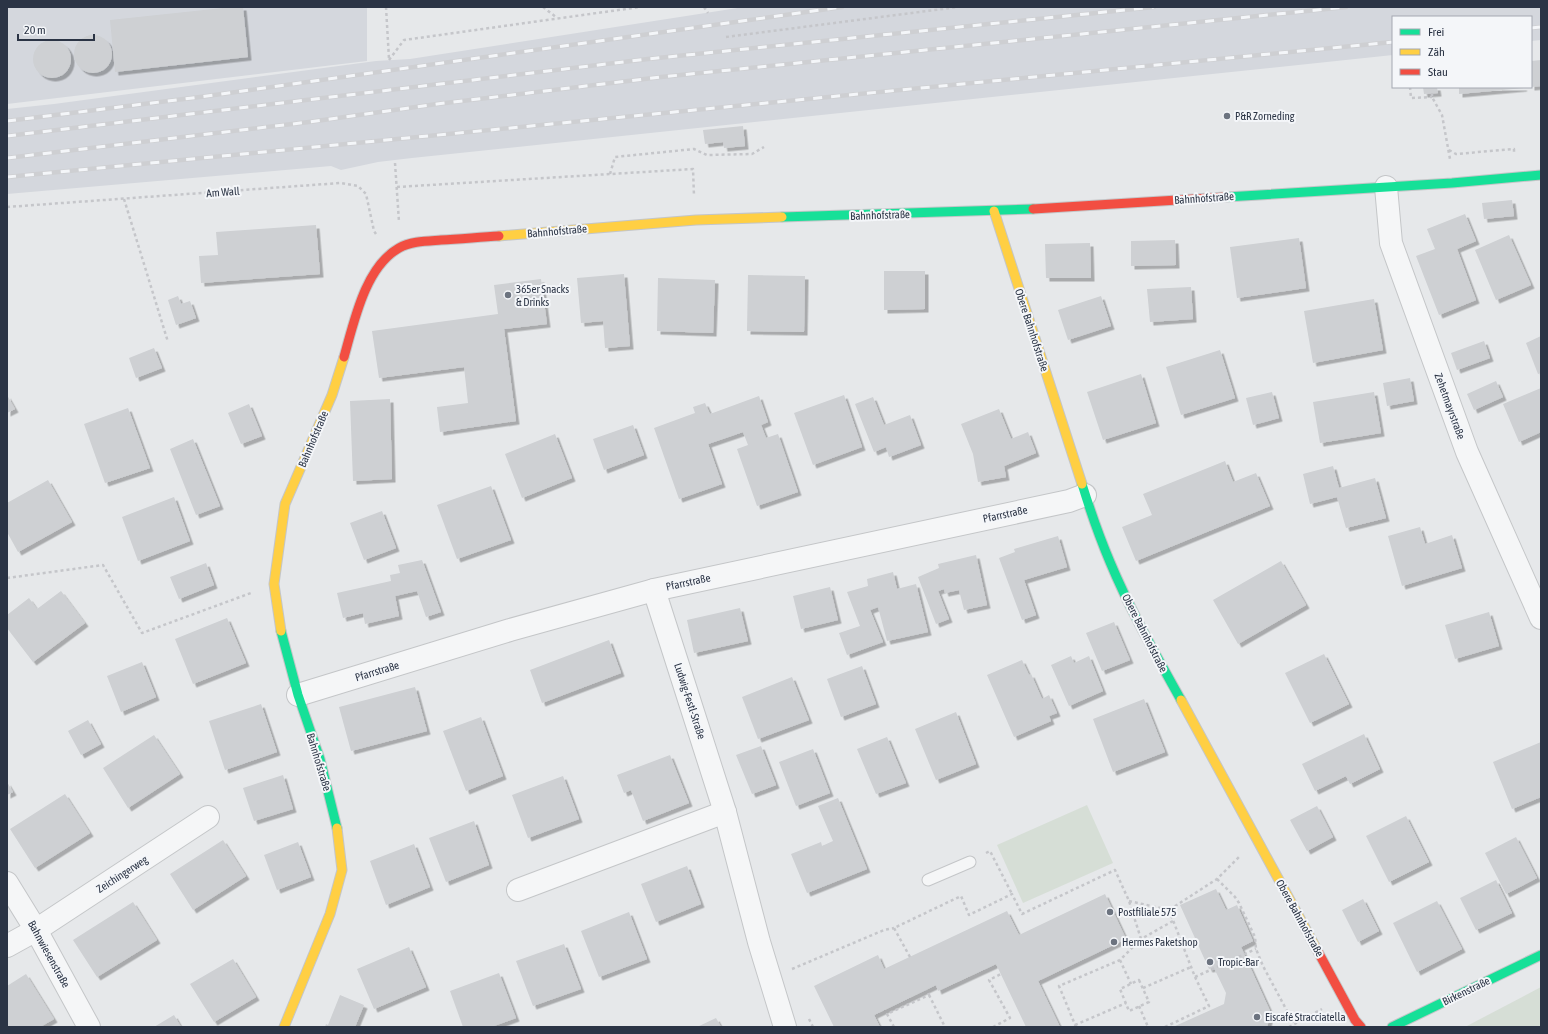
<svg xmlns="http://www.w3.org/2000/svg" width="1548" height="1034" viewBox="0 0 1548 1034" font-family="'Asap Condensed',sans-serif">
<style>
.built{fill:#d4d7dd}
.green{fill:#d6ded6}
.building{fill:#ced0d3;filter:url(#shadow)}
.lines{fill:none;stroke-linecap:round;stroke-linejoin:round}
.lane-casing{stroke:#c4c6c8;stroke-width:13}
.street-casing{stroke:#c4c6c8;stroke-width:24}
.fast-casing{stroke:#c4c6c8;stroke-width:11}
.slow-casing{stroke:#c4c6c8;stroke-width:11}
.jam-casing{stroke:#c4c6c8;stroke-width:11}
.path{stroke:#c5c6ca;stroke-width:2.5;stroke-dasharray:3 3;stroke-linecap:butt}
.lane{stroke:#f5f6f7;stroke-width:11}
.street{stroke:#f5f6f7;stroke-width:22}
.fast{stroke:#16e098;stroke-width:9}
.slow{stroke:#ffcf43;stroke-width:9}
.jam{stroke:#f24e42;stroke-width:9}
.rail-casing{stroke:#cecfd2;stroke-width:4.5}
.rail{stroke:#f4f6f9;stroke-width:3;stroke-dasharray:9;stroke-linecap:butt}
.poi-dot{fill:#6c737f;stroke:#f4f6f9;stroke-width:1.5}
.labels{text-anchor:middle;stroke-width:4;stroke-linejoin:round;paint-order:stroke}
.poi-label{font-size:11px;fill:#2b3445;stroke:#f4f6f9;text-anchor:start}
.street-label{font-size:11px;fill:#2b3445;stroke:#f4f6f9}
</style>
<defs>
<filter id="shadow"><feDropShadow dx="3.5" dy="3.5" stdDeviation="0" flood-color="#0004"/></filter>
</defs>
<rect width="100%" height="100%" fill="#e6e8ea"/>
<g class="built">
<path d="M7,7H367V61L7,104Z"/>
<path d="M744,7H1541V40L1531,41V17H1393V55L412,158L378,162L341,170L331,166L7,194V109L54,104L376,61L410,59Z"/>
</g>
<g class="green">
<path d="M1087,805L1113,863L1023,903L997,845Z"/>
<path d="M1541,987V1027H1465Z"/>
</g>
<g class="building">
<path d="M232,7H243L248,57L115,72L110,20Z"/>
<circle cx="93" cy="54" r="19"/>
<circle cx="52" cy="59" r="19"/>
<path d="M1541,60V86L1531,87V61Z"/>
<path d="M1423,87H1437L1438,93L1424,94Z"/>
<path d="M1459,87H1523L1524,88L1459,94Z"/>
<path d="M743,126L745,146L724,148L723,142L705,144L703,130Z"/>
<path d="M1512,200L1514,216L1484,219L1482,203Z"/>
<path d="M1465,214L1476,241L1457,249L1476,300L1439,315L1416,256L1435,249L1427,229Z"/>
<path d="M316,225L320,274L201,283L199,256L218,255L216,232Z"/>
<path d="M1509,235L1531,285L1496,300L1475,250Z"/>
<path d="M1299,238L1306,288L1237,298L1230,247Z"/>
<path d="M1175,240L1176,265L1131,266V241Z"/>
<path d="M1090,243L1091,278H1046L1045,244Z"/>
<path d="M884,271H925V309L884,310Z"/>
<path d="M624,274L630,346L605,348L603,321L581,323L577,278Z"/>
<path d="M748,275L805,276L804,332L747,331Z"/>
<path d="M658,278L715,280L713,333L657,331Z"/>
<path d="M541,279L547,324L504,329L516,421L440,432L437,407L468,403L464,367L379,378L372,331L498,314L494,285Z"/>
<path d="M1191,287L1193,319L1150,322L1147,289Z"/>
<path d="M178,296L181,304L190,301L196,318L176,325L168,300Z"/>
<path d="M1101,296L1111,326L1068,340L1058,310Z"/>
<path d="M1374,299L1383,350L1313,363L1304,311Z"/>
<path d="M1541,336V373L1538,374L1526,343Z"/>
<path d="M1484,341L1490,358L1457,370L1451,353Z"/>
<path d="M154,348L162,368L136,378L129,358Z"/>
<path d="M1220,350L1235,398L1181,415L1166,367Z"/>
<path d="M1141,374L1156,423L1103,440L1087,392Z"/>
<path d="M1410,378L1414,401L1387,406L1383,383Z"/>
<path d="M1496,381L1503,397L1474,410L1467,394Z"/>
<path d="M1541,388V432L1519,442L1503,404Z"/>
<path d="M1272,392L1279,418L1253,425L1246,398Z"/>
<path d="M1374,392L1381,433L1320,443L1313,402Z"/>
<path d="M7,395L15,409L7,413Z"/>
<path d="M844,395L862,447L813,465L794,413Z"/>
<path d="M759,396L768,422L761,425L766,438L778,434L798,492L757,506L737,449L748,445L743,432L708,444L722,484L679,499L654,428L695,413L693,407L705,403L710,414Z"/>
<path d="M873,397L884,425L910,415L921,445L889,457L886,447L874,452L855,404Z"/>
<path d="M390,399L392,479L353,481L350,401Z"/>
<path d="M249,404L262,436L241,444L228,413Z"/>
<path d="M128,408L150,468L105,483L84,424Z"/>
<path d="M999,409L1011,439L1028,432L1036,453L1004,466L1006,477L978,482L973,454L961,424Z"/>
<path d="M633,425L644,455L604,470L593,439Z"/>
<path d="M555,434L572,478L522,498L505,454Z"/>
<path d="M193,439L220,506L196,515L170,449Z"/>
<path d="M1225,461L1233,482L1256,473L1270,506L1136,561L1122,527L1152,515L1143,494Z"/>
<path d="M1333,466L1339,488L1375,478L1386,518L1346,528L1337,497L1310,504L1303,474Z"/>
<path d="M48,480L72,522L18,552L7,532V503Z"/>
<path d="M491,486L511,540L457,559L437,505Z"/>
<path d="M174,497L190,541L138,561L122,517Z"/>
<path d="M382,511L396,548L364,560L350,523Z"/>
<path d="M1420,527L1425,544L1452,535L1462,568L1402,586L1388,536Z"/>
<path d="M1058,536L1067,567L1024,580L1036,615L1022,620L999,558L1015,552L1014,549Z"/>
<path d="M976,555L987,605L964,610L959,590L945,593L944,589L938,591L949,619L936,624L918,577L939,568L938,564Z"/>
<path d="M422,560L441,612L426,617L417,591L395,596L399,616L365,624L363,613L343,618L337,593L391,581L390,575L400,573L398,565Z"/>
<path d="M1281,561L1306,605L1238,644L1213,600Z"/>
<path d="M206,563L214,585L179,599L170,577Z"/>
<path d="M893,572L897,589L916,584L928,632L887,641L878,607L870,610L883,642L847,655L839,633L860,626L847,592L868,586L867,579Z"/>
<path d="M830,587L838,620L801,629L793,596Z"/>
<path d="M61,591L85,623L33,662L7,628V615L29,598L37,609Z"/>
<path d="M740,608L748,641L694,653L687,620Z"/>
<path d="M1489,612L1499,646L1455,659L1445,625Z"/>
<path d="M227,618L246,663L193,684L175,639Z"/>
<path d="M1114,622L1130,660L1102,671L1086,633Z"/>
<path d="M609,640L621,673L542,703L530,670Z"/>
<path d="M1324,654L1349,704L1310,723L1285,673Z"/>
<path d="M1071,656L1074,663L1089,656L1103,691L1069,706L1051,665Z"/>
<path d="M1022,660L1029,675L1031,674L1042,699L1049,695L1057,713L1049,716L1051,721L1014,737L987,675Z"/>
<path d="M142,662L156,697L121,712L107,676Z"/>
<path d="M862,666L876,704L841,717L827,679Z"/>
<path d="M792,677L809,720L758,739L742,697Z"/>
<path d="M415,687L427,731L351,751L339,707Z"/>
<path d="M1144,699L1165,752L1113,772L1093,719Z"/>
<path d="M261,704L277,752L225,770L209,721Z"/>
<path d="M956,712L976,764L936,780L915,729Z"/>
<path d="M481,717L503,776L466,791L443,731Z"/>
<path d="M88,720L101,744L81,755L68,731Z"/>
<path d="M1364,734L1380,769L1350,784L1346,776L1315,791L1302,764Z"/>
<path d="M154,735L180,774L128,808L103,768Z"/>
<path d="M887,737L906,783L876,794L857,749Z"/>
<path d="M1541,742V797L1512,809L1493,762Z"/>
<path d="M761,746L776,785L752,794L736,755Z"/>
<path d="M813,749L830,793L796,806L779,762Z"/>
<path d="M670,755L689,803L643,821L631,790L624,793L617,775Z"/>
<path d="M283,775L293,809L254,821L243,788Z"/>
<path d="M563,776L579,819L528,838L512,795Z"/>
<path d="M7,782L13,792L7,795Z"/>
<path d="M65,794L90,833L35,868L10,829Z"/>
<path d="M838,798L867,869L807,893L791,854L821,842L822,846L833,841L818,806Z"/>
<path d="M1317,806L1333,837L1307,851L1290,820Z"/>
<path d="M1406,816L1429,862L1389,882L1366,836Z"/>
<path d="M474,821L489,865L446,882L429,838Z"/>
<path d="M1516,837L1537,878L1506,894L1485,853Z"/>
<path d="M223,840L246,876L193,910L170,874Z"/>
<path d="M298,842L311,877L277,890L264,855Z"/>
<path d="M414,844L430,887L386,905L370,861Z"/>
<path d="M687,866L701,904L656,922L641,884Z"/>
<path d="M1496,880L1512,913L1476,930L1460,898Z"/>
<path d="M1216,889L1226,910L1237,905L1253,941L1241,947L1271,1013L1267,1027H1173L1224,1004L1226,993L1214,968L1209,969L1180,905Z"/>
<path d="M1105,894L1126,939L1038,981L1060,1027H1026L996,964L938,991L936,985L874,1015L880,1027H834L814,986L878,955L884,969L1007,911L1019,935Z"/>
<path d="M1363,899L1379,931L1358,942L1342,910Z"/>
<path d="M1437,901L1462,949L1417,972L1393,923Z"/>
<path d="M133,902L157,940L97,977L73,940Z"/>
<path d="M629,912L647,959L599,977L581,931Z"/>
<path d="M564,944L581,989L533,1006L516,961Z"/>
<path d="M409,947L426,987L374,1009L357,969Z"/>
<path d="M233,959L256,997L214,1022L190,984Z"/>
<path d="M499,973L516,1018L491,1027H463L450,991Z"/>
<path d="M26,974L54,1019L40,1027H7V986Z"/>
<path d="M340,995L364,1005L355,1027H325L326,1024L328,1025Z"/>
<path d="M174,1015L181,1027H154Z"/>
<path d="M716,1018L721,1027H697Z"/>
</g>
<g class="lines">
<defs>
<path id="lane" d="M928,880L970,862"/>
<g id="street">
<path d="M1386,187L1391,243L1467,452L1541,618"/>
<path d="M654,590L725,812L759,942L785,1027"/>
<path d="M298,695L510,630L654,590L1069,501L1085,495"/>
<path d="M7,883L36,930L89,1027"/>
<path d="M518,890L725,812"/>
<path d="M7,946L36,930L208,817"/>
</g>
<g id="fast">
<path d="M1226,197L1452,183L1541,175"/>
<path d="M782,217L1033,209"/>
<path d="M1082,484C1090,510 1099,536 1110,562C1130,610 1156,655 1181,700"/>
<path d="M281,631L298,695L320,759L337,828"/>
<path d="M1392,1027L1541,955"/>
</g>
<g id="slow">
<path d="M994,211L1082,484"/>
<path d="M499,236L696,220L782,217"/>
<path d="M281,631L274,584L285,504L332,395L344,357"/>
<path d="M1181,700L1316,948"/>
<path d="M284,1027L330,914L342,870L337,828"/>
</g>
<g id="jam">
<path d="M1033,209L1226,197"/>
<path d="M344,357C354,322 365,267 399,248C411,241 428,241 441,240C461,239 480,237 499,236"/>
<path d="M1316,948L1355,1020L1361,1027"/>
</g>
</defs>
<use href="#lane" class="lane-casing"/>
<use href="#street" class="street-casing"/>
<use href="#fast" class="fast-casing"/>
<use href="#slow" class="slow-casing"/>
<use href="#jam" class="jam-casing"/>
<g class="path">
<path d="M386,7L389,59"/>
<path d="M543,7L556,17"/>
<path d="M704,7L708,13"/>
<path d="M726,37L958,7"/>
<path d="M389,60L404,40L640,7"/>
<path d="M1410,87L1411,98L1432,97"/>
<path d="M1432,93V97L1442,115L1450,159"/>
<path d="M1449,150L1456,154L1514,149V153"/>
<path d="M395,163L399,222"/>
<path d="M610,174L615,157L694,149L707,155L752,154L764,147"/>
<path d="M397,187L693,169L694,196"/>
<path d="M124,199L168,342"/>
<path d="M7,207L340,183L358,186L366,194L374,231L376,234"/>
<path d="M7,578L103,565L142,633L251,593"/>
<path d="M986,853L990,851L1012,894"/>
<path d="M1217,879L1235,897L1239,903L1255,937L1256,949L1263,966L1294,1024"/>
<path d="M1129,901L1169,910L1217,879L1239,857"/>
<path d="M910,957L894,928L961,896L969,915L1012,894L1022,914L1115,870L1129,901L1141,939"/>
<path d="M1120,960L1131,984"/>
<path d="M792,969L884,930L894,928"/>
<path d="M1195,977L1256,949"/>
<path d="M1139,980L1149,1002L1129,1011L1120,989Z"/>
<path d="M1143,988L1191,967"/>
<path d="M929,995L945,1027"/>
<path d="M1139,1006L1148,1027"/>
<path d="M809,1019L813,1027"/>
<path d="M1075,1025L1126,1003"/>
<path d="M894,1027L887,1014L929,995L927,990"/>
<path d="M993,1027L1010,1018L989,980L1001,974"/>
<path d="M1076,1027L1059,986L1120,960L1141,939L1173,921"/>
<path d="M1165,1027L1209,1006L1195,977L1169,910"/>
<path d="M1289,1027L1322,1009"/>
</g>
<use href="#lane" class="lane"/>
<use href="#street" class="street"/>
<use href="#fast" class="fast"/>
<use href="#slow" class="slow"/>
<use href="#jam" class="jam"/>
<defs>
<g id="rail">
<path d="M1531,28L1541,27"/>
<path d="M7,121L200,97L842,7"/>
<path d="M7,136L648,59L1154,7"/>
<path d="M7,158L309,122L437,104L661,77L1346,7"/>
<path d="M7,177L1393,42"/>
</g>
</defs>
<use href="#rail" class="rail-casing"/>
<use href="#rail" class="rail"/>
</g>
<g class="poi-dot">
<circle cx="1227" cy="116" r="4"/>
<circle cx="508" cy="295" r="4"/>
<circle cx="1110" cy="912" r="4"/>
<circle cx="1114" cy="942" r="4"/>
<circle cx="1210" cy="962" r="4"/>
<circle cx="1257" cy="1017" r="4"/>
</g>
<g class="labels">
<g class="poi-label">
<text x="1235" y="120">P&amp;R Zorneding</text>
<text x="516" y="293">365er Snacks<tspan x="516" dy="13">&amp; Drinks</tspan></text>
<text x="1118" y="916">Postfiliale 575</text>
<text x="1122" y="946">Hermes Paketshop</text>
<text x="1218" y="966">Tropic-Bar</text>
<text x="1265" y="1021">Eiscafé Stracciatella</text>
</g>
<g class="street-label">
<text transform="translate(223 192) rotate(-4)" y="4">Am Wall</text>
<text transform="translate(1204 198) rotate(-4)" y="4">Bahnhofstraße</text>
<text transform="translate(880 215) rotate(-2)" y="4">Bahnhofstraße</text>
<text transform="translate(557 231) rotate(-5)" y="4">Bahnhofstraße</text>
<text transform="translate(1032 330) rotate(72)" y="4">Obere Bahnhofstraße</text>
<text transform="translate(1450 406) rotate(70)" y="4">Zehetmayrstraße</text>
<text transform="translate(313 439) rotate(-67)" y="4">Bahnhofstraße</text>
<text transform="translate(1005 514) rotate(-12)" y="4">Pfarrstraße</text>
<text transform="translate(688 582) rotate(-12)" y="4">Pfarrstraße</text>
<text transform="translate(1145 633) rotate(63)" y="4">Obere Bahnhofstraße</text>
<text transform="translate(377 671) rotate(-17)" y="4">Pfarrstraße</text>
<text transform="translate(690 701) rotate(72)" y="4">Ludwig-Festl-Straße</text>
<text transform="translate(319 762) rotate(73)" y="4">Bahnhofstraße</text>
<text transform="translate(122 874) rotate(-33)" y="4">Zeichingerweg</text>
<text transform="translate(1300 918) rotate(61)" y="4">Obere Bahnhofstraße</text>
<text transform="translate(49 954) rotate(61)" y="4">Bahnwiesenstraße</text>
<text transform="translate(1466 991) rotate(-26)" y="4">Birkenstraße</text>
</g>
</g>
<rect width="1548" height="1034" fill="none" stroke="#2b3445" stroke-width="16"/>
<rect x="1392" y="16" width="140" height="72" fill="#f4f6f9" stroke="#a4a8b1"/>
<rect x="1400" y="29" width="20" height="6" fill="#16e098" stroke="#a4a8b1"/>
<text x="1428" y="36" font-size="12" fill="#2b3445">Frei</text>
<rect x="1400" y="49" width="20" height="6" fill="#ffcf43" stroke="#a4a8b1"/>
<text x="1428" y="56" font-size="12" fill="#2b3445">Zäh</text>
<rect x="1400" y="69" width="20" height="6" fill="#f24e42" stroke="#a4a8b1"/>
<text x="1428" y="76" font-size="12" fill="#2b3445">Stau</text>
<path d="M18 34v6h76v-6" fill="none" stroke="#2b3445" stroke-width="2"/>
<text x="24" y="34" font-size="12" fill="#2b3445" stroke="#f4f6f9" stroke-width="3" paint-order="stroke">20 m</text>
</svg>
